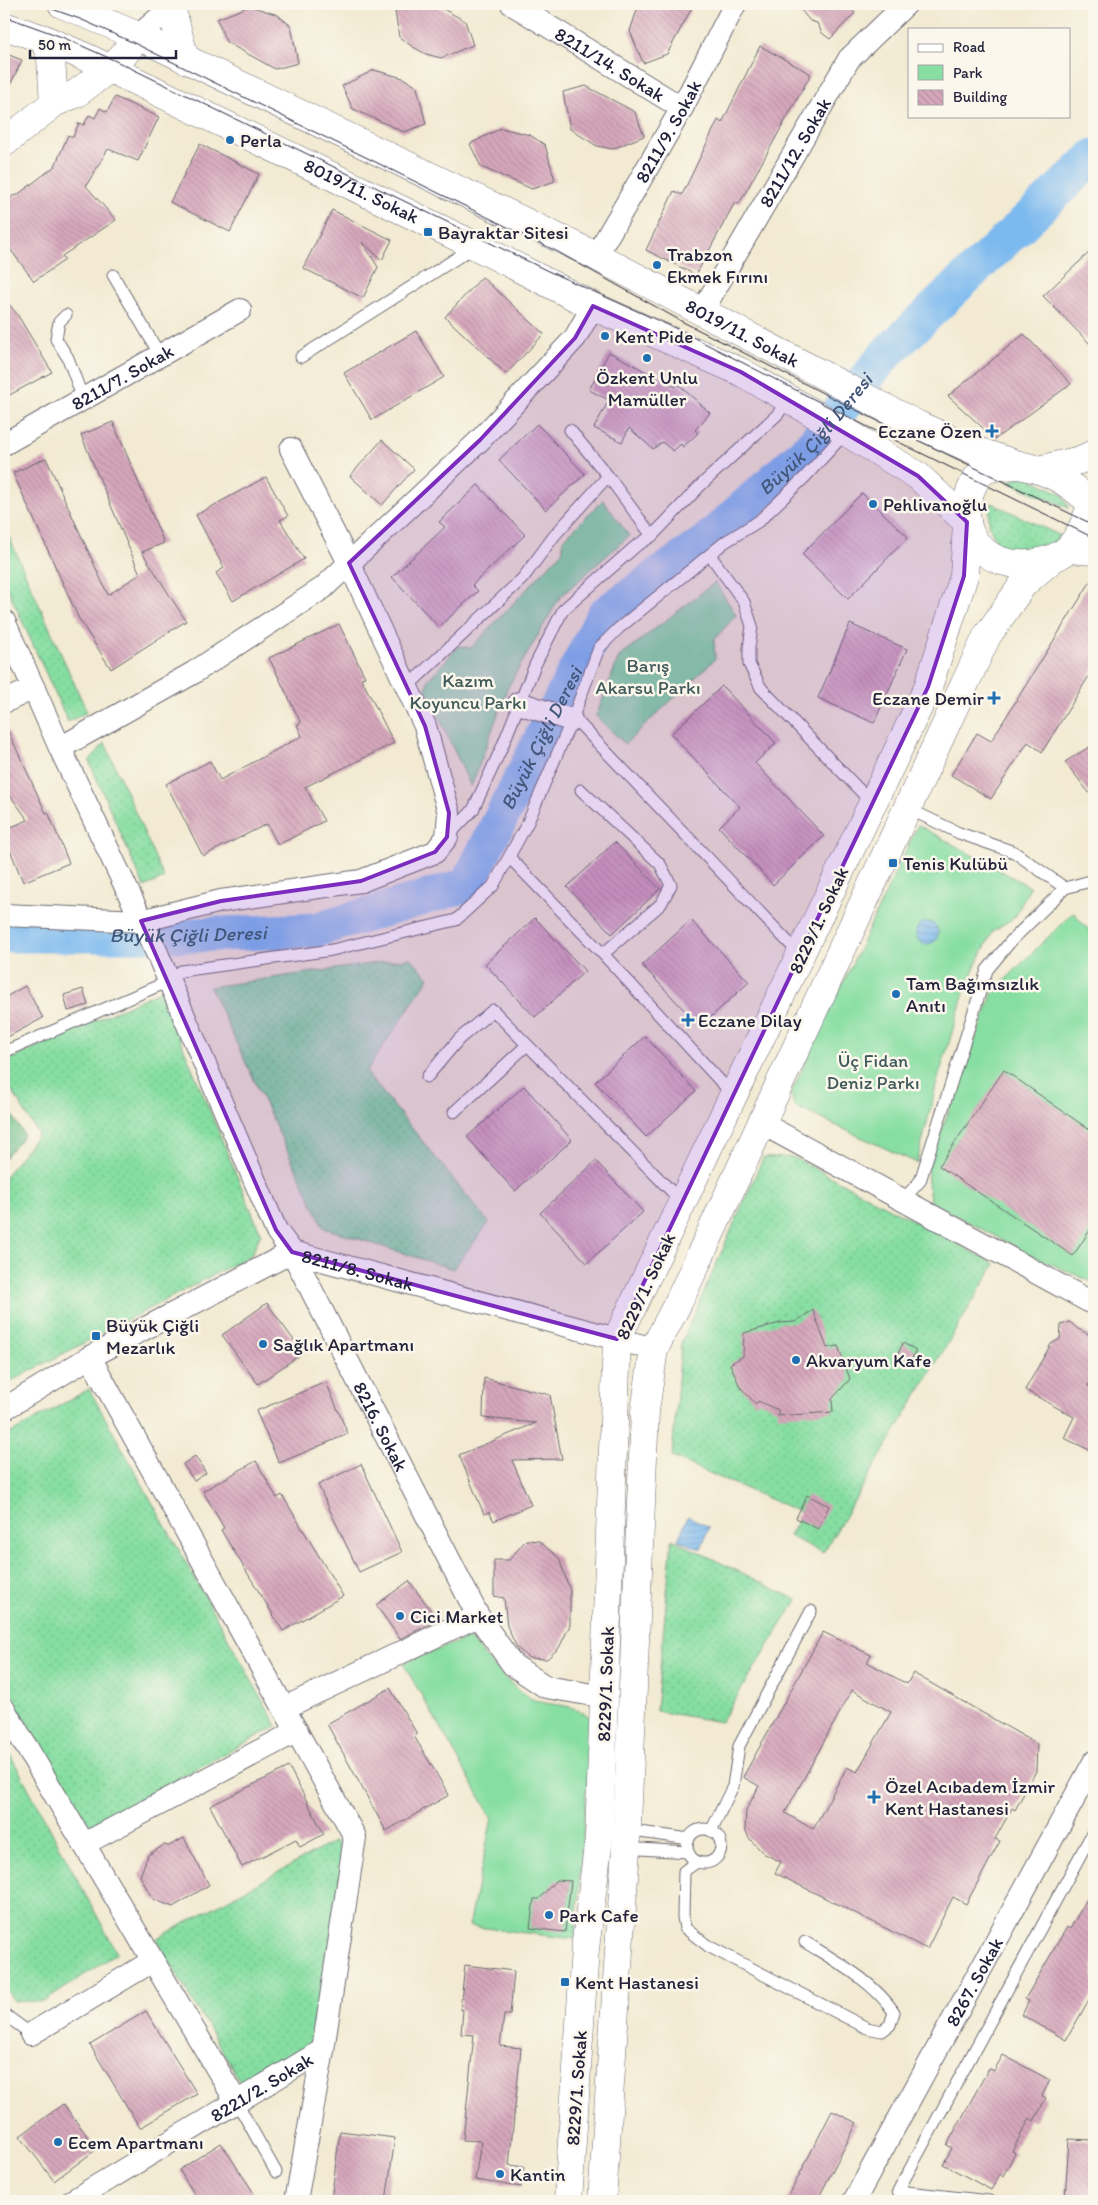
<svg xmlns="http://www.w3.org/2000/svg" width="1098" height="2205" viewBox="0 0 1098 2205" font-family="Itim,sans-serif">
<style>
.grass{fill:url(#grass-dots);stroke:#54806e}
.forest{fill:url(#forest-firs);stroke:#477062}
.green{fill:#86dea2;stroke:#54806e}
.water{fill:url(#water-rules);stroke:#4f6e95}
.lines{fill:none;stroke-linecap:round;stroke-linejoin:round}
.river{stroke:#7cb9ef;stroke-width:35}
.building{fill:url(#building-back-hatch);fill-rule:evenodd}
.lane-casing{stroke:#6b6870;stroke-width:13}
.street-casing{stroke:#6b6870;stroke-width:24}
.secondary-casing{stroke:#6b6870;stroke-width:29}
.lane{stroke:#fff;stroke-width:11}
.street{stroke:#fff;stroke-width:22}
.secondary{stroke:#fff;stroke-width:28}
.tram{stroke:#22223b;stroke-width:1}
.marked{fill:#7b2cbf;fill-opacity:0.2;stroke:#7b2cbf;stroke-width:4;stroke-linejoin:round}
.poi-dot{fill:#1f6fb2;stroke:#fbf7ec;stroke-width:2}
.labels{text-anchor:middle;stroke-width:5;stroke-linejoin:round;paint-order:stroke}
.street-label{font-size:19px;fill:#22223b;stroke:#fbf7ec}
.poi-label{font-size:19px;fill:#22223b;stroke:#fbf7ec;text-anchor:start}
.park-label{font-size:19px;fill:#405a5a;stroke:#fbf7ec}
.water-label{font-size:20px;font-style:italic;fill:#42577a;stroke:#fbf7ec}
</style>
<defs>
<pattern id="grass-dots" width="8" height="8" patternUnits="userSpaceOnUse" patternTransform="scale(1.25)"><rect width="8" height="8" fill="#86dea2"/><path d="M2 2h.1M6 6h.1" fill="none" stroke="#73be8c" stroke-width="1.8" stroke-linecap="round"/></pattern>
<pattern id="forest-firs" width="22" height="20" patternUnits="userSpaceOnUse" patternTransform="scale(1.25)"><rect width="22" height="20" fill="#6cbd88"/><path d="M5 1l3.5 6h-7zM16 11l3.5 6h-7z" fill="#589970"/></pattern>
<pattern id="water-rules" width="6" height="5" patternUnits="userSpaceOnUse" patternTransform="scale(1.25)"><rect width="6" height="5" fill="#7cb9ef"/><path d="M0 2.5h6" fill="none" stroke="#6596c3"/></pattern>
<pattern id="building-back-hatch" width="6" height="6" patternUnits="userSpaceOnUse" patternTransform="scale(1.25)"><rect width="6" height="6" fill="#d6a7bb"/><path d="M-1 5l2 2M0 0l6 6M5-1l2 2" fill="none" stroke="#b78fa2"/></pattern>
</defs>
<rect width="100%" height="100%" fill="#fbf7ec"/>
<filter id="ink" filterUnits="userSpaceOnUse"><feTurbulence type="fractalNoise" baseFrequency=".02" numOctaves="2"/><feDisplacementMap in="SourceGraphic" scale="10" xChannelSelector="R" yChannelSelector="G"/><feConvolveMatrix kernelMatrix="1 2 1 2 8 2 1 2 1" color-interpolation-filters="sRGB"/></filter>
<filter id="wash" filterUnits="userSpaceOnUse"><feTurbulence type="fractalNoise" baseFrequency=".0096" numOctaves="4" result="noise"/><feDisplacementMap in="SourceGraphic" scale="20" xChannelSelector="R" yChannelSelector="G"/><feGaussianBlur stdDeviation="1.12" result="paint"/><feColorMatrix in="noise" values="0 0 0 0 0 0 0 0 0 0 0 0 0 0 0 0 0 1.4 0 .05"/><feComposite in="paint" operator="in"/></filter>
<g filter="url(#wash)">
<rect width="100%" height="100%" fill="#f2ead2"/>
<g class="grass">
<path d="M1025,476L1062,494L1069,508L1008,482Z"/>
<path d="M992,503L1065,538L1044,556L1003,549C990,535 985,520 992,503Z"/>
<path d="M4,526L87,712L68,722L4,581Z"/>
<path d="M105,743L164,878L144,887L89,761Z"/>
<path d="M411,958L429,978L366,1072L489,1223L453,1269L324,1228L210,987Z"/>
<path d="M160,991L261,1234L251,1255L4,1385V1178L38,1134L4,1077V1062Z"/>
<path d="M793,1157L995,1264L823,1553L789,1536L802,1513L672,1457L681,1344L763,1158Z"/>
<path d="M89,1389L277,1726L89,1826L4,1685V1437Z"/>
<path d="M672,1539L797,1600L721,1722L656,1711Z"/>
<path d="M4,1743L117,1953L44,2002L14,2001L4,1987Z"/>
<path d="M335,1841L343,1857L316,2044L243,2086L156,1939Z"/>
</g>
<path class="forest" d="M4,1100L24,1135L4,1159Z"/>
<g class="green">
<path d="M603,500L629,536L560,597L508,687L471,787L426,689L428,680L459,646L471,648L563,551V540Z"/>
<path d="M715,582L736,615L714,640L715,659L625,744L596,716L619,657Z"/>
<path d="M918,825L1030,887L1015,917L993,931L967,983L937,1082L917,1163L794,1106L791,1093Z"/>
<path d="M1073,912L1094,936V1283L1033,1256L930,1202L927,1170L993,992Z"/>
<path d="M468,1638C482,1653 513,1690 530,1698C552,1709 569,1699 592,1719L575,1939L469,1926L492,1818L403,1663Z"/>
</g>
<g class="water">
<circle cx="927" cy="933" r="11"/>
<path d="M688,1516L709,1527L701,1549L678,1540Z"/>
</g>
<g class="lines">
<path class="river" id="s1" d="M4,935H196L316,930L467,885L604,614L705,542L810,447L886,354L1094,156"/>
</g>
<g id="blocks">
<g class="building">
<path d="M394,4H434L465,21L473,45L441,58L426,54L413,47L399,37Z"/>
<path d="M639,4H694L667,54L643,63L630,31Z"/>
<path d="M796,4H847L855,13L830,39L822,33L817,23L810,21Z"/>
<path d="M250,6L278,15L291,26L298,63L275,69L226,42L217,19Z"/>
<path d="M760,46L811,74L739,204L735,202L696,275L646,250L674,191L682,195L718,120L722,123Z"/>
<path d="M4,53L22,60L4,98Z"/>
<path d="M374,70L403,78L417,87L426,124L404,132L353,109L342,86Z"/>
<path d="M586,86L635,112L644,136L612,149L597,146L570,129L563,92Z"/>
<path d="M115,97L159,117L138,161L108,149L86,186L116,220L62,256L65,260L34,281L4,241V203L14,195L16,196L55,166L68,135L73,137L79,123L84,125L89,115L95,118L100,108L107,112Z"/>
<path d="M501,128L530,135L545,145L555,181L532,189L481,167L470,144Z"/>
<path d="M200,144L259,174L230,232L170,202Z"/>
<path d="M332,210L392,240L382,260L362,242L378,267L363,298L303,268Z"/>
<path d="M1094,248V348L1043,296Z"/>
<path d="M482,277L544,334L506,374L445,317Z"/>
<path d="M4,298L17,314L52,372L4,398Z"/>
<path d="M416,331L444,377L372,420L344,373Z"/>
<path d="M1024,334L1071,384L995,439L948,396Z"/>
<path d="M609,352L675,387L678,384L710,413L695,430L698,433L683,447L681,444L673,451L662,442L653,449L629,428L622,442L594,428L609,400L589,390Z"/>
<path d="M113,422L164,543L142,552L186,621L111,669L79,619L13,473L46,458L108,595L140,574L81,435Z"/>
<path d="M537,424L585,474L546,510L499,460Z"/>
<path d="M382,440L414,469L382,505L350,476Z"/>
<path d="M266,477L288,516L280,520L304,559L233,601L216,573L224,568L196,515Z"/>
<path d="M478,485L525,535L472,585L478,591L439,627L392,577L445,527L439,522Z"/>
<path d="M862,493L908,537L848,599L802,554Z"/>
<path d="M1094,576V668L1042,752L1028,742L991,799L951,775L977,733L991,741Z"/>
<path d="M339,624L365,677L361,678L394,743L305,787L324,821L278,845L267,824L203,856L166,784L210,761L220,780L302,736L297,725L301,723L269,658Z"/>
<path d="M850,624L907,649L874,723L818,698Z"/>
<path d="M722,686L776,743L755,763L824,836L773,885L719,827L740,807L671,734Z"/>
<path d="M4,722L46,813L48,812L69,863L23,882L4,835V830L28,820L9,794L4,796Z"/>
<path d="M1094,744V799L1065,762Z"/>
<path d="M615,842L660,889L612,934L567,887Z"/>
<path d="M535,918L585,971L535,1017L485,964Z"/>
<path d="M691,920L749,982L700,1027L642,965Z"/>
<path d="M25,986L43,1018L4,1039V998Z"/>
<path d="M83,989L88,1005L68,1011L64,995Z"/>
<path d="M645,1036L696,1091L646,1137L595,1082Z"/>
<path d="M1004,1070L1094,1133V1224L1073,1256L939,1166Z"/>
<path d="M524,1086L572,1140L515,1191L467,1137Z"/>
<path d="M596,1161L643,1212L587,1263L540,1213Z"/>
<path d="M267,1303L303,1353L258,1384L222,1335Z"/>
<path d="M813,1310L827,1348L838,1346L850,1379L832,1399L833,1412L778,1416V1410L758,1401L756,1404L740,1387L730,1364L743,1356L744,1333L780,1323L795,1322Z"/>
<path d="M1070,1322L1078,1329L1094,1337V1373L1088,1386L1094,1389V1452L1064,1438L1074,1417L1025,1390L1051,1344L1060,1339L1061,1325Z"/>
<path d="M903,1343L916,1350L909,1365L896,1358Z"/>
<path d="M484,1378L550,1395L562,1459L512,1460L531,1505L494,1521L489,1512L484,1514L459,1455L536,1423L483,1418Z"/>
<path d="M326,1382L348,1434L279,1463L256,1411Z"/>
<path d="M195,1456L206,1473L194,1481L183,1464Z"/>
<path d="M256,1461L277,1498L282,1495L343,1596L283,1631L221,1530L224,1528L203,1491Z"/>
<path d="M361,1464L402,1552L359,1572L318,1485Z"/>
<path d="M807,1495L829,1506L818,1529L796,1518Z"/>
<path d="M526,1540L539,1541L559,1558L570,1591V1625L559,1648L547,1659L529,1658L517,1648L507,1626L504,1598L494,1596V1560H509Z"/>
<path d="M409,1581L438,1620L400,1639L376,1605Z"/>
<path d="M823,1632L871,1655L867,1662L907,1684L913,1673L1037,1744L1036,1771L1015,1810L1012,1808L995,1839L1000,1841L966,1904L953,1897L927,1949L775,1873L781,1862L763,1853L749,1838L745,1829L746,1810L759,1786L743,1777ZM852,1690L891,1712L857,1772L847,1767L813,1829L785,1813Z"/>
<path d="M390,1688L417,1734L414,1736L449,1795L386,1831L327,1724Z"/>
<path d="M289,1767L324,1834L300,1847L296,1839L242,1867L210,1806Z"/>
<path d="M184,1838L209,1885L173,1907L153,1899L140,1876L148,1855L164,1845L169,1846Z"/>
<path d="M556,1880L571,1881L565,1932L530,1928L534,1899H539Z"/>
<path d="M1094,1886V1991L1066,2040L1022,2015L1029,2001L1025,1999L1067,1927L1070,1929Z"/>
<path d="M465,1965L514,1971L510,2015H504L500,2046L521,2048L509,2165L524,2167L521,2187L475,2180L481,2141L463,2140L474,2035L461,2034L463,2010H460Z"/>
<path d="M146,2011L197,2094L140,2128L90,2045Z"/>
<path d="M1003,2055L1050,2080L1042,2096L1046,2098L1034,2121L1030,2118L1012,2151L1015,2153L1003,2176L1000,2174L991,2190L943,2164L952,2148L947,2145L989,2068L994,2071Z"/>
<path d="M63,2104L97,2149L54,2181L20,2136Z"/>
<path d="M832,2111L857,2123L817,2201H786Z"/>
<path d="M340,2131L395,2138L386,2201H331Z"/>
<path d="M1069,2139L1094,2140V2200L1065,2198Z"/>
<path d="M221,2143L259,2201H199L179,2170Z"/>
</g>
</g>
</g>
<g filter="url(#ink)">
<use href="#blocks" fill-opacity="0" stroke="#6b6870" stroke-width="1"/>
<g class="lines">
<defs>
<g id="lane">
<path d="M113,275L160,355"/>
<path d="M66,315L59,322L56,339L68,358L83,399"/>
<path d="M301,357L474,247"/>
<path d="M570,430L608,476L652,536"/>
<path d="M710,555L744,602L752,626L749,648V664L761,688L872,803"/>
<path d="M407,687L523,578L554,536L608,476"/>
<path d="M573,717L791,945"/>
<path d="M581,790L660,864L671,885L661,904L603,954"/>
<path d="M450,834L473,810L502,747L535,665L563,610L636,546L652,536L702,484L778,414L788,398"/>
<path d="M509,857L603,954L733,1095"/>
<path d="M1065,888L1094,880"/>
<path d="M4,1052L167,982L181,971L332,950L456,920L493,886L528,822L573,717L599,648L619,628L725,542L759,521L805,477L846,432"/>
<path d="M427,1077L459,1039L493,1010L682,1202"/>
<path d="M454,1112L527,1045"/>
<path d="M902,1201L920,1181L987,970L1011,941L1065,888L1014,852L959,833L907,808"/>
<circle cx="704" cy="1846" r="17"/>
<path d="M626,1830L689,1839"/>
<path d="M711,1831L733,1786L739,1746L811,1611"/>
<path d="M624,1848L688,1852"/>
<path d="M697,1862L684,1871L683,1917L685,1928L708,1946L867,2028L882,2031L890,2025L894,2012C872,1980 837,1962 805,1942"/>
<path d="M4,2014L31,2034"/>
<path d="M236,2101L276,2172"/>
<path d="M989,2201L898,2191L1094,1830"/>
</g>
<g id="street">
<path id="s2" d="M512,4L682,108"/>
<path d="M138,36L175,4"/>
<path id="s3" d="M596,256L682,108L735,4"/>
<path id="s4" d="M701,313L849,59L906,4"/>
<path id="s5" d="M4,444L240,310"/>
<path id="s6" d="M4,621L60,748L157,953L276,1230L292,1252L478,1616L513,1665L546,1687L605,1697"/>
<path d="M4,702L34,688"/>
<path d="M519,703L571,720"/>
<path d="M60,748L193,673L323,588L480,440L575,338L593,306"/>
<path d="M4,915L141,921L221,901L361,881L435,852L447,837L449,813L425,726L349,563L291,449"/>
<path d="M761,1123L1094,1304"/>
<path id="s7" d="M292,1252L654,1349"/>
<path d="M90,1357L355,1837L323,2050L296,2201"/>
<path d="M4,1409L90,1357L292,1252"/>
<path d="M284,1708L478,1616"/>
<path d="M4,1709L236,2101"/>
<path d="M84,1844L297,1731"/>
<path d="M31,2034L151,1962"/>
<path id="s8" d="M72,2201L323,2050"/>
<path id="s9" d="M854,2201L1094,1762"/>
</g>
<g id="secondary">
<path id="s10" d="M62,4L138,36L596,256L918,425L974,450L1019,465"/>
<path d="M171,7L185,59"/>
<path id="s11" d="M4,26L44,39L90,59L476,246L593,306L741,372L838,427L918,476L967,522L964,576L928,687L617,1339L599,1838L585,1949L568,2201"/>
<path d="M44,39L51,58L54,103"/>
<path d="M4,143L54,103L77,93L118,62L138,36"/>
<path d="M1019,465C1051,471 1069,482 1092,504C1086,519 1081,535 1070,547C1061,557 1048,560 1036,563C992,571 956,540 969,495C971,488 977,476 982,472C991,465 1009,466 1019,465Z"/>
<path d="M1042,469L1080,460L1094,454"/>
<path d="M1069,549L1094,551"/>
<path d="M602,2201L626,1848L645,1411L654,1349L679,1301L987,636L1024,583L1051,560"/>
</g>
</defs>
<use href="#lane" class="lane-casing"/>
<use href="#street" class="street-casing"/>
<use href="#secondary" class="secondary-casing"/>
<use href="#lane" class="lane"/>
<use href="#street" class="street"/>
<use href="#secondary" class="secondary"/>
<g class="tram">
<path d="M38,4L80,19L132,42L558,252L683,322L876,420L1094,525"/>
<path d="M4,16L62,37L118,62L548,271L677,329L868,427L1094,538"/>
</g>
</g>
</g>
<path class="marked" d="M593,306L741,372L918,476L967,522L964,576L928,687L617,1339L292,1252L276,1230L141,921L221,901L361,881L435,852L447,837L449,813L425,726L349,563L480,440L575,338Z"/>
<g class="poi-dot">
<circle cx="230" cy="140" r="5"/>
<rect x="423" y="227" width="10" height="10" rx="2.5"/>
<circle cx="657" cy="265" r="5"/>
<circle cx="605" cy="336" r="5"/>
<circle cx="647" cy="358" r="5"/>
<path d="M989.5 423.5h5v5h5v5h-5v5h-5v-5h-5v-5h5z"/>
<circle cx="873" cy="504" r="5"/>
<path d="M991.5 690.5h5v5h5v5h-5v5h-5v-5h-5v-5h5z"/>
<rect x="888" y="858" width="10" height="10" rx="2.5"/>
<circle cx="896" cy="994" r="5"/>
<path d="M685.5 1012.5h5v5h5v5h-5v5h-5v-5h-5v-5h5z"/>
<rect x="91" y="1331" width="10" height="10" rx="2.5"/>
<circle cx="263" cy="1344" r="5"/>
<circle cx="796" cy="1360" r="5"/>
<circle cx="400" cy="1616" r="5"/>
<path d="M871.5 1789.5h5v5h5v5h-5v5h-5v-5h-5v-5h5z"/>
<circle cx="549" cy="1915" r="5"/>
<rect x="560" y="1977" width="10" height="10" rx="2.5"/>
<circle cx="58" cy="2142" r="5"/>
<circle cx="500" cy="2174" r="5"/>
</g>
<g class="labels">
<g class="street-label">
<text dy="7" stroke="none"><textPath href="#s2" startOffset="115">8211/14. Sokak</textPath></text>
<text dy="7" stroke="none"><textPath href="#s3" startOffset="144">8211/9. Sokak</textPath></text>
<text dy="7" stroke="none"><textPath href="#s4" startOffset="186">8211/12. Sokak</textPath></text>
<text dy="7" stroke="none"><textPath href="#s11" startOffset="394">8019/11. Sokak</textPath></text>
<text dy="7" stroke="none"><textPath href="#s10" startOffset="756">8019/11. Sokak</textPath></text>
<text dy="7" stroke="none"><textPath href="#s5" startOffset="136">8211/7. Sokak</textPath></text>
<text transform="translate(818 920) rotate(-65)" y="7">8229/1. Sokak</text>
<text dy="7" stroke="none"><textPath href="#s7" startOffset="68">8211/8. Sokak</textPath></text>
<text transform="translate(645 1286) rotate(-65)" y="7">8229/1. Sokak</text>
<text dy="7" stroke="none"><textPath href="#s6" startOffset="890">8216. Sokak</textPath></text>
<text transform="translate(605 1684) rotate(-88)" y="7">8229/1. Sokak</text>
<text dy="7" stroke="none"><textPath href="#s9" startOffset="250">8267. Sokak</textPath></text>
<text dy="7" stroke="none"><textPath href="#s8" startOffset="221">8221/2. Sokak</textPath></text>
<text transform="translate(576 2088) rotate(-86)" y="7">8229/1. Sokak</text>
</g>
<g class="poi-label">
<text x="240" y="147">Perla</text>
<text x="438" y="239">Bayraktar Sitesi</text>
<text x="667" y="261">Trabzon<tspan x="667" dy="22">Ekmek Fırını</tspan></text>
<text x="615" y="343">Kent Pide</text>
<text x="647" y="384" text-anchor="middle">Özkent Unlu<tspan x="647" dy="22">Mamüller</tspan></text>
<text x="982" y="438" text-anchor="end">Eczane Özen</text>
<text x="883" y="511">Pehlivanoğlu</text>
<text x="984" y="705" text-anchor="end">Eczane Demir</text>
<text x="903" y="870">Tenis Kulübü</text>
<text x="906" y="990">Tam Bağımsızlık<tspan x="906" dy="22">Anıtı</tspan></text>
<text x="698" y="1027">Eczane Dilay</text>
<text x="106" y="1332">Büyük Çiğli<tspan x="106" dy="22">Mezarlık</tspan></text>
<text x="273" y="1351">Sağlık Apartmanı</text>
<text x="806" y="1367">Akvaryum Kafe</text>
<text x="410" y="1623">Cici Market</text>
<text x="885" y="1793">Özel Acıbadem İzmir<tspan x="885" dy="22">Kent Hastanesi</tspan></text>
<text x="559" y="1922">Park Cafe</text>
<text x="575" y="1989">Kent Hastanesi</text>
<text x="68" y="2149">Ecem Apartmanı</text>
<text x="510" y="2181">Kantin</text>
</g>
<g class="park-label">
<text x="648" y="672">Barış<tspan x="648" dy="22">Akarsu Parkı</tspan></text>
<text x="468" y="687">Kazım<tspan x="468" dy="22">Koyuncu Parkı</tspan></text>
<text x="873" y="1067">Üç Fidan<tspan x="873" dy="22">Deniz Parkı</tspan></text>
</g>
<g class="water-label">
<text dy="7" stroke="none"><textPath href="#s1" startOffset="1052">Büyük Çiğli Deresi</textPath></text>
<text dy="7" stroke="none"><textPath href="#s1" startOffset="634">Büyük Çiğli Deresi</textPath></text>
<text dy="7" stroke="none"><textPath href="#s1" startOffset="184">Büyük Çiğli Deresi</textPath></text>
</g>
</g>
<rect width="1098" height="2205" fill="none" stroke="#fbf7ec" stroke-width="20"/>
<rect x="908" y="28" width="162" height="90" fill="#fbf7ec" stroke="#a4a2a5"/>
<rect x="918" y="44" width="25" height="8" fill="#ffffff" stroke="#a4a2a5"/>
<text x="953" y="52" font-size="15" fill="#22223b">Road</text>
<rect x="918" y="65" width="25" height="15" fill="#86dea2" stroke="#a4a2a5"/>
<text x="953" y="78" font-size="15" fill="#22223b">Park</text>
<rect x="918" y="90" width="25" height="15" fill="url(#building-back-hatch)" stroke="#a4a2a5"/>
<text x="953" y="102" font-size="15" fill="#22223b">Building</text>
<path d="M30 50v8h146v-8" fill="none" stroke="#22223b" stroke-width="2.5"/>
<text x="38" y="50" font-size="15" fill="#22223b" stroke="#fbf7ec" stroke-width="4" paint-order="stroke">50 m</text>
</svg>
